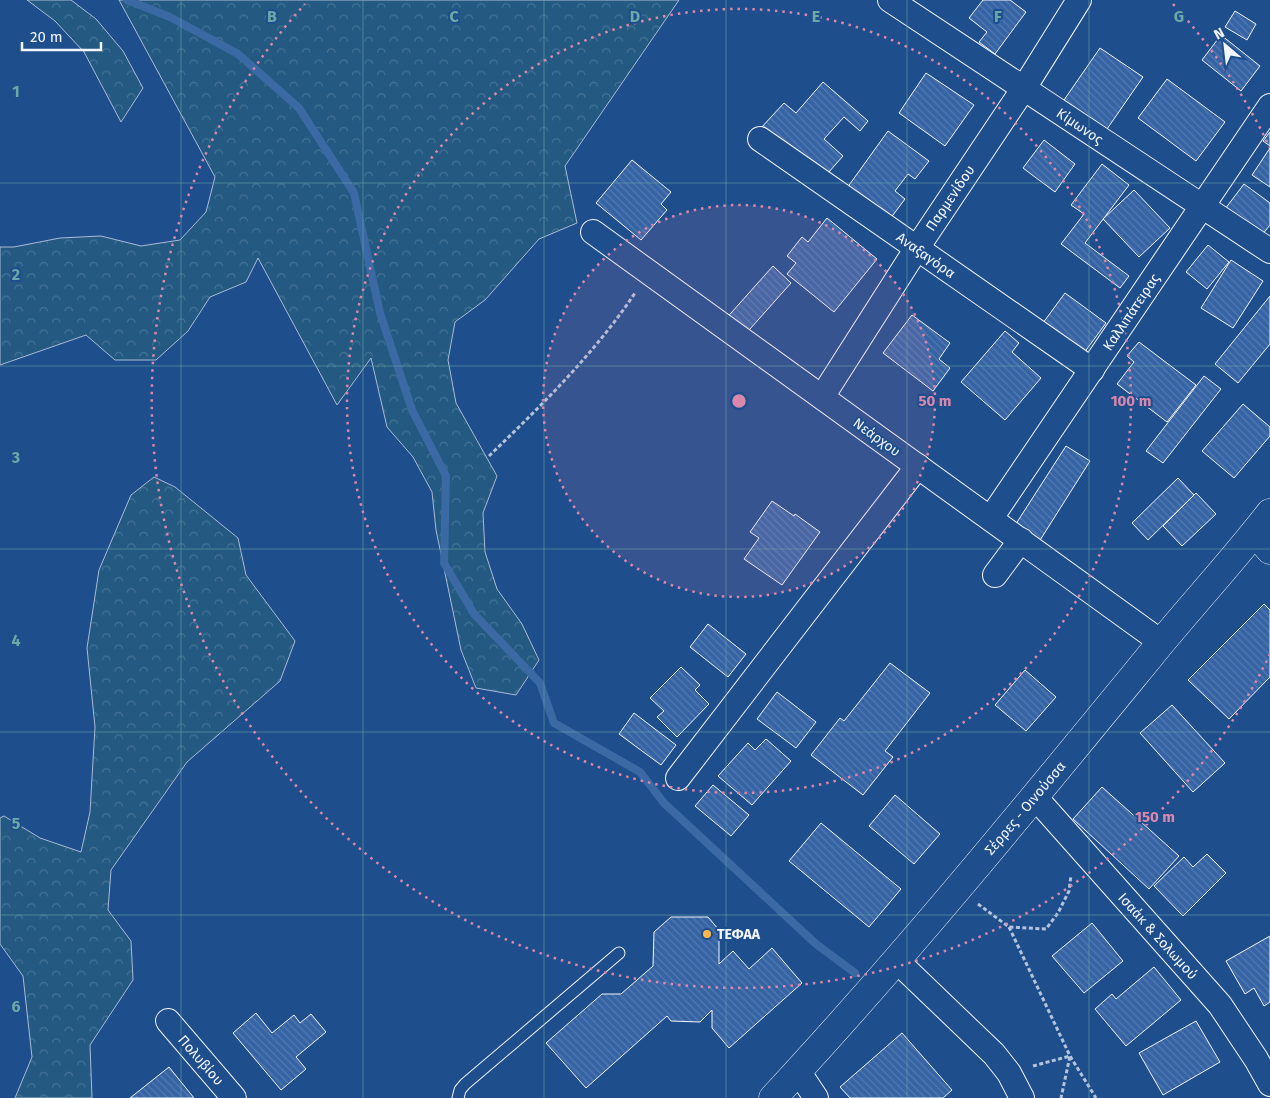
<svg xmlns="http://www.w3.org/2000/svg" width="1270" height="1098" viewBox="0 0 1270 1098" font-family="'Fira Sans',sans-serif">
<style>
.forest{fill:url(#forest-crowns);stroke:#a8bbd7}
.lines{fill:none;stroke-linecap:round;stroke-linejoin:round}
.stream{stroke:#3b69a3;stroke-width:8}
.building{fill:url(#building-back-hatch);stroke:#f2f6ff}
.lane-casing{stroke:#f2f6ff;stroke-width:13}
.street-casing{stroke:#f2f6ff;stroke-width:26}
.secondary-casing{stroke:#f2f6ff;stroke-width:29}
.path{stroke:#b3c4dc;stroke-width:3;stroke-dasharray:4 2.5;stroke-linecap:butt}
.lane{stroke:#1f4e8c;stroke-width:11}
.street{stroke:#1f4e8c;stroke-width:24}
.secondary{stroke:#1f4e8c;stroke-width:28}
.grid{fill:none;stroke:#6aa9a8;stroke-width:1;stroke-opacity:0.55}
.ring{fill:none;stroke:#da87ad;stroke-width:2.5;stroke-dasharray:2.5 5}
.poi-dot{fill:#ffb74d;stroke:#1f4e8c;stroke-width:2}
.labels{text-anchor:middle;stroke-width:4;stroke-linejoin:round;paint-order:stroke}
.street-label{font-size:14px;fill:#f2f6ff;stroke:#1f4e8c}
.poi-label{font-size:14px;font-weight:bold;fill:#f2f6ff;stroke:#1f4e8c;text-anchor:start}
.grid-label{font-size:16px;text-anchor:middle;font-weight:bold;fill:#6aa9a8;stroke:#1f4e8c;stroke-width:4;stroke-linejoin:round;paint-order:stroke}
.centre{fill:#da87ad;stroke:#1f4e8c;stroke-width:2.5}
.ring-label{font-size:15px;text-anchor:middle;font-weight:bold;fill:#da87ad;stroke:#1f4e8c;stroke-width:4;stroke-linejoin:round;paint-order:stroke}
</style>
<defs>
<pattern id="forest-crowns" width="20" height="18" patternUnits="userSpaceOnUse" patternTransform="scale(1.25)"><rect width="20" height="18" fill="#245a82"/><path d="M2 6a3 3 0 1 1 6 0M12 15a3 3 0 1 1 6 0" fill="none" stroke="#447295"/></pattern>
<pattern id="building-back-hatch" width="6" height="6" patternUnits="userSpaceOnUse" patternTransform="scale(1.25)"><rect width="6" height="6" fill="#3563a3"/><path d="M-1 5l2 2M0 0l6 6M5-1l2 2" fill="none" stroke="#537ab1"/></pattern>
</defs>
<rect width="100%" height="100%" fill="#1f4e8c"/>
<g class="forest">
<path d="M27,0H71L96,19L123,51L143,88L121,122L84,52L55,21Z"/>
<path d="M119,0H679L565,166L577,223L539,239L485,300L455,322L448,360L456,403L497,476L483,513L485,552L497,589L522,624L539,660L516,695L476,688L461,650L436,530L432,492L413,457L387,427L371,358L337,405L258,258L246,282L210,297L188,331L156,360H115L86,335L0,365V247H14L60,238L101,236L141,246L180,240L206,212L215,177Z"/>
<path d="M154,477L175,487L238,538L246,575L295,641L280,681L187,762L111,870L108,910L131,941L133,980L90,1045L92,1098H15L32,1057L23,976L0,944V818L4,816L40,838L81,852L90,812L95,727L87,648L99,570L131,495Z"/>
</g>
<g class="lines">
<path class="stream" d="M127,0L170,17L238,54L299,108L354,193L380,313L412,410L446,476L444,563L474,614L540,683L554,723L640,772L664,803L816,944L855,973"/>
</g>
<g class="building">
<path d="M983,0H1010L1026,12L995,54L979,42L987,32L969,18Z"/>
<path d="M1235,11L1256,24L1247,40L1225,27Z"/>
<path d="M1221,35L1260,66L1241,91L1202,60Z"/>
<path d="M1100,48L1143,77L1107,129L1064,100Z"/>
<path d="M926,73L974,105L945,146L899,113Z"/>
<path d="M1167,79L1225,122L1196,161L1138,118Z"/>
<path d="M823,82L868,121L860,131L844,117L824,139L843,156L821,181L760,129L784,103L796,113Z"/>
<path d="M888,131L929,161L915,179L908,174L895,191L905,199L890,219L847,188Z"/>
<path d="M1270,132V146L1263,141Z"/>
<path d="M1044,140L1075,164L1055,192L1023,168Z"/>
<path d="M1270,148V187L1252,175Z"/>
<path d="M632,160L671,192L661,204L667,210L641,240L596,203Z"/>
<path d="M1102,164L1129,185L1085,243L1129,276L1120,288L1061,244L1084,214L1071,205Z"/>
<path d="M1244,184L1270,203V225L1261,236L1225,209Z"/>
<path d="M1134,190L1170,228L1139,257L1103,219Z"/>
<path d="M827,218L877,259L834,312L787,274L796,263L787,256L802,237L808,242Z"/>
<path d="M1208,245L1229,262L1207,289L1186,272Z"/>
<path d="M1231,260L1263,281L1233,328L1201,308Z"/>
<path d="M773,266L791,283L742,338L723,322Z"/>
<path d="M1065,293L1106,323L1081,357L1040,327Z"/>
<path d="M1270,296V344L1238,383L1215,364Z"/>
<path d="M912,315L950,343L939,359L950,368L933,391L883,353Z"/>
<path d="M1005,331L1019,343L1012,352L1041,378L1005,420L961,382Z"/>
<path d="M1139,342L1196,385L1167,422L1117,384L1134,362L1127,356Z"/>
<path d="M1204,376L1221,389L1163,463L1146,451Z"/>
<path d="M1243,404L1270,427V436L1234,478L1202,451Z"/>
<path d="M1066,446L1090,461L1037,545L1012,530Z"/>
<path d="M1178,478L1194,495L1148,540L1132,523Z"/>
<path d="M1196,493L1216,514L1182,546L1163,526Z"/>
<path d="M772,501L794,516L795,514L820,532L782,585L744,559L759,538L750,532Z"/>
<path d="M1264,604L1270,610V677L1229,719L1188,680Z"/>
<path d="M708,624L746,654L728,677L690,647Z"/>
<path d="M890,663L930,693L885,751L893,757L863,795L811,755L840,718L844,721Z"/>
<path d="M681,667L700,685L695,690L709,704L677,737L657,717L664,711L650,698Z"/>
<path d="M1025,670L1056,697L1026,731L995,705Z"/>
<path d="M777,692L816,722L796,748L757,719Z"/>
<path d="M1172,705L1225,763L1193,792L1140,733Z"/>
<path d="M634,713L676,745L661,765L619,734Z"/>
<path d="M766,739L791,761L752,805L718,776L748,743L755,750Z"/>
<path d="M713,785L749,815L731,836L695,806Z"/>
<path d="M1102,787L1179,856L1149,889L1073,819Z"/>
<path d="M895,795L940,834L914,864L869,826Z"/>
<path d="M821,823L901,889L869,927L789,861Z"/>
<path d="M1207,854L1226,873L1183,916L1154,886L1184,857L1193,867Z"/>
<path d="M671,917H708L719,930V964L733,951L749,969L772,948L802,983L729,1048L712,1028V1010L700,1022L671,1021L667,1016L586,1088L546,1043L602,994H621L653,966L654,932Z"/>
<path d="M1092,923L1123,961L1084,993L1052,956Z"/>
<path d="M1270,936V1002L1264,1006L1254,988L1245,994L1226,961Z"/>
<path d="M1154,967L1181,1000L1126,1046L1095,1009L1112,994L1116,999Z"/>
<path d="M256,1013L272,1033L294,1015L300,1023L311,1014L326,1032L296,1057L306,1069L281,1090L233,1033Z"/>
<path d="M1196,1021L1220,1062L1163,1095L1139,1053Z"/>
<path d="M902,1033L952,1090L943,1098H850L840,1087Z"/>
<path d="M169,1067L194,1098H130Z"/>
</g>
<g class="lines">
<defs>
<path id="lane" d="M458,1098L460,1090L465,1084L619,953"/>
<g id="street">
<path d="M890,0L1270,251"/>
<path d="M760,139L1092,370"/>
<path d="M593,232L1161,642"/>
<path d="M822,397L917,248L1024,88L1079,0"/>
<path d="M991,518L1270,106"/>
<path d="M995,575L1021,540"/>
<path d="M678,778L918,466"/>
<path d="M1035,797L1220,1005L1256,1059L1270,1084"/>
<path d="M897,961L994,1054L1009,1073L1022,1098"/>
<path d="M168,1021L234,1098"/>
<path d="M798,1071L816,1098"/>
</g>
<g id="secondary">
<path d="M1255,532L1270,550"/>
<path d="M773,1098C905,956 1028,805 1151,655C1190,607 1232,562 1270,513"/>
</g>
</defs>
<use href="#lane" class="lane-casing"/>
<use href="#street" class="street-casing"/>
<use href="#secondary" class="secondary-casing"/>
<g class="path">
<path d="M489,456C542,405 594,354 635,293"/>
<path d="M978,904L1009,927L1046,929L1058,913L1069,891L1071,875"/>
<path d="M1009,927L1070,1056L1096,1098"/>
<path d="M1033,1066L1070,1056L1061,1098"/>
</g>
<use href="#lane" class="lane"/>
<use href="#street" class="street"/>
<use href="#secondary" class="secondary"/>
</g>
<path class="grid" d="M181,0V1098M363,0V1098M544,0V1098M726,0V1098M907,0V1098M1089,0V1098M0,183H1270M0,366H1270M0,549H1270M0,732H1270M0,915H1270"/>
<circle cx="739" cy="401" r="196" fill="#da87ad" fill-opacity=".12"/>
<g class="ring">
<circle cx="739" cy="401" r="196"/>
<circle cx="739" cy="401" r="392"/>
<path d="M1270 654A588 588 0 1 1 305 4M1173 4A588 588 0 0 1 1270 148"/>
</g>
<circle class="poi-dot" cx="707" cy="934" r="5"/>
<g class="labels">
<g class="street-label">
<text transform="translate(1080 126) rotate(34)" y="5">Κίμωνος</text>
<text transform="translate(950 198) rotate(-56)" y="5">Παρμενίδου</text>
<text transform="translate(926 255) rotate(35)" y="5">Αναξαγόρα</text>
<text transform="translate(1131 312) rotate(-56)" y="5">Καλλιπάτειρας</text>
<text transform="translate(877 437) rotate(36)" y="5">Νεάρχου</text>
<text transform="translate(1025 808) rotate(-50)" y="5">Σέρρες - Οινούσσα</text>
<text transform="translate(1158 936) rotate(48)" y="5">Ισαάκ &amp; Σολωμού</text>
<text transform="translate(201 1060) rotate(49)" y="5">Πολυβίου</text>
</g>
<g class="poi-label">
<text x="717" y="939">ΤΕΦΑΑ</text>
</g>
</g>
<g class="grid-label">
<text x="272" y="22">B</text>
<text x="454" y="22">C</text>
<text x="635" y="22">D</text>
<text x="816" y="22">E</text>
<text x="998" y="22">F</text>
<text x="1179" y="22">G</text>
<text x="16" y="97">1</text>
<text x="16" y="280">2</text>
<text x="16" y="463">3</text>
<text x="16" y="646">4</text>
<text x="16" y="829">5</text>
<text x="16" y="1012">6</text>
</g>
<circle cx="739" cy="401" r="8" class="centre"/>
<g class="ring-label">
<text x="935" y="406">50 m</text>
<text x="1131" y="406">100 m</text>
<text x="1155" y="822">150 m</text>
</g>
<g transform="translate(1225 45) rotate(332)" stroke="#1f4e8c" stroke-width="4" paint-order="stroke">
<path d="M0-4L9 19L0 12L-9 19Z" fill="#f2f6ff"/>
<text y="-8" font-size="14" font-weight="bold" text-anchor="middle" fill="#f2f6ff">N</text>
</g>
<path d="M22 42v8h79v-8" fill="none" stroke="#f2f6ff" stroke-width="2.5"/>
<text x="30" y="42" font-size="15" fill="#f2f6ff" stroke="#1f4e8c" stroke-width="4" paint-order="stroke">20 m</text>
</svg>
